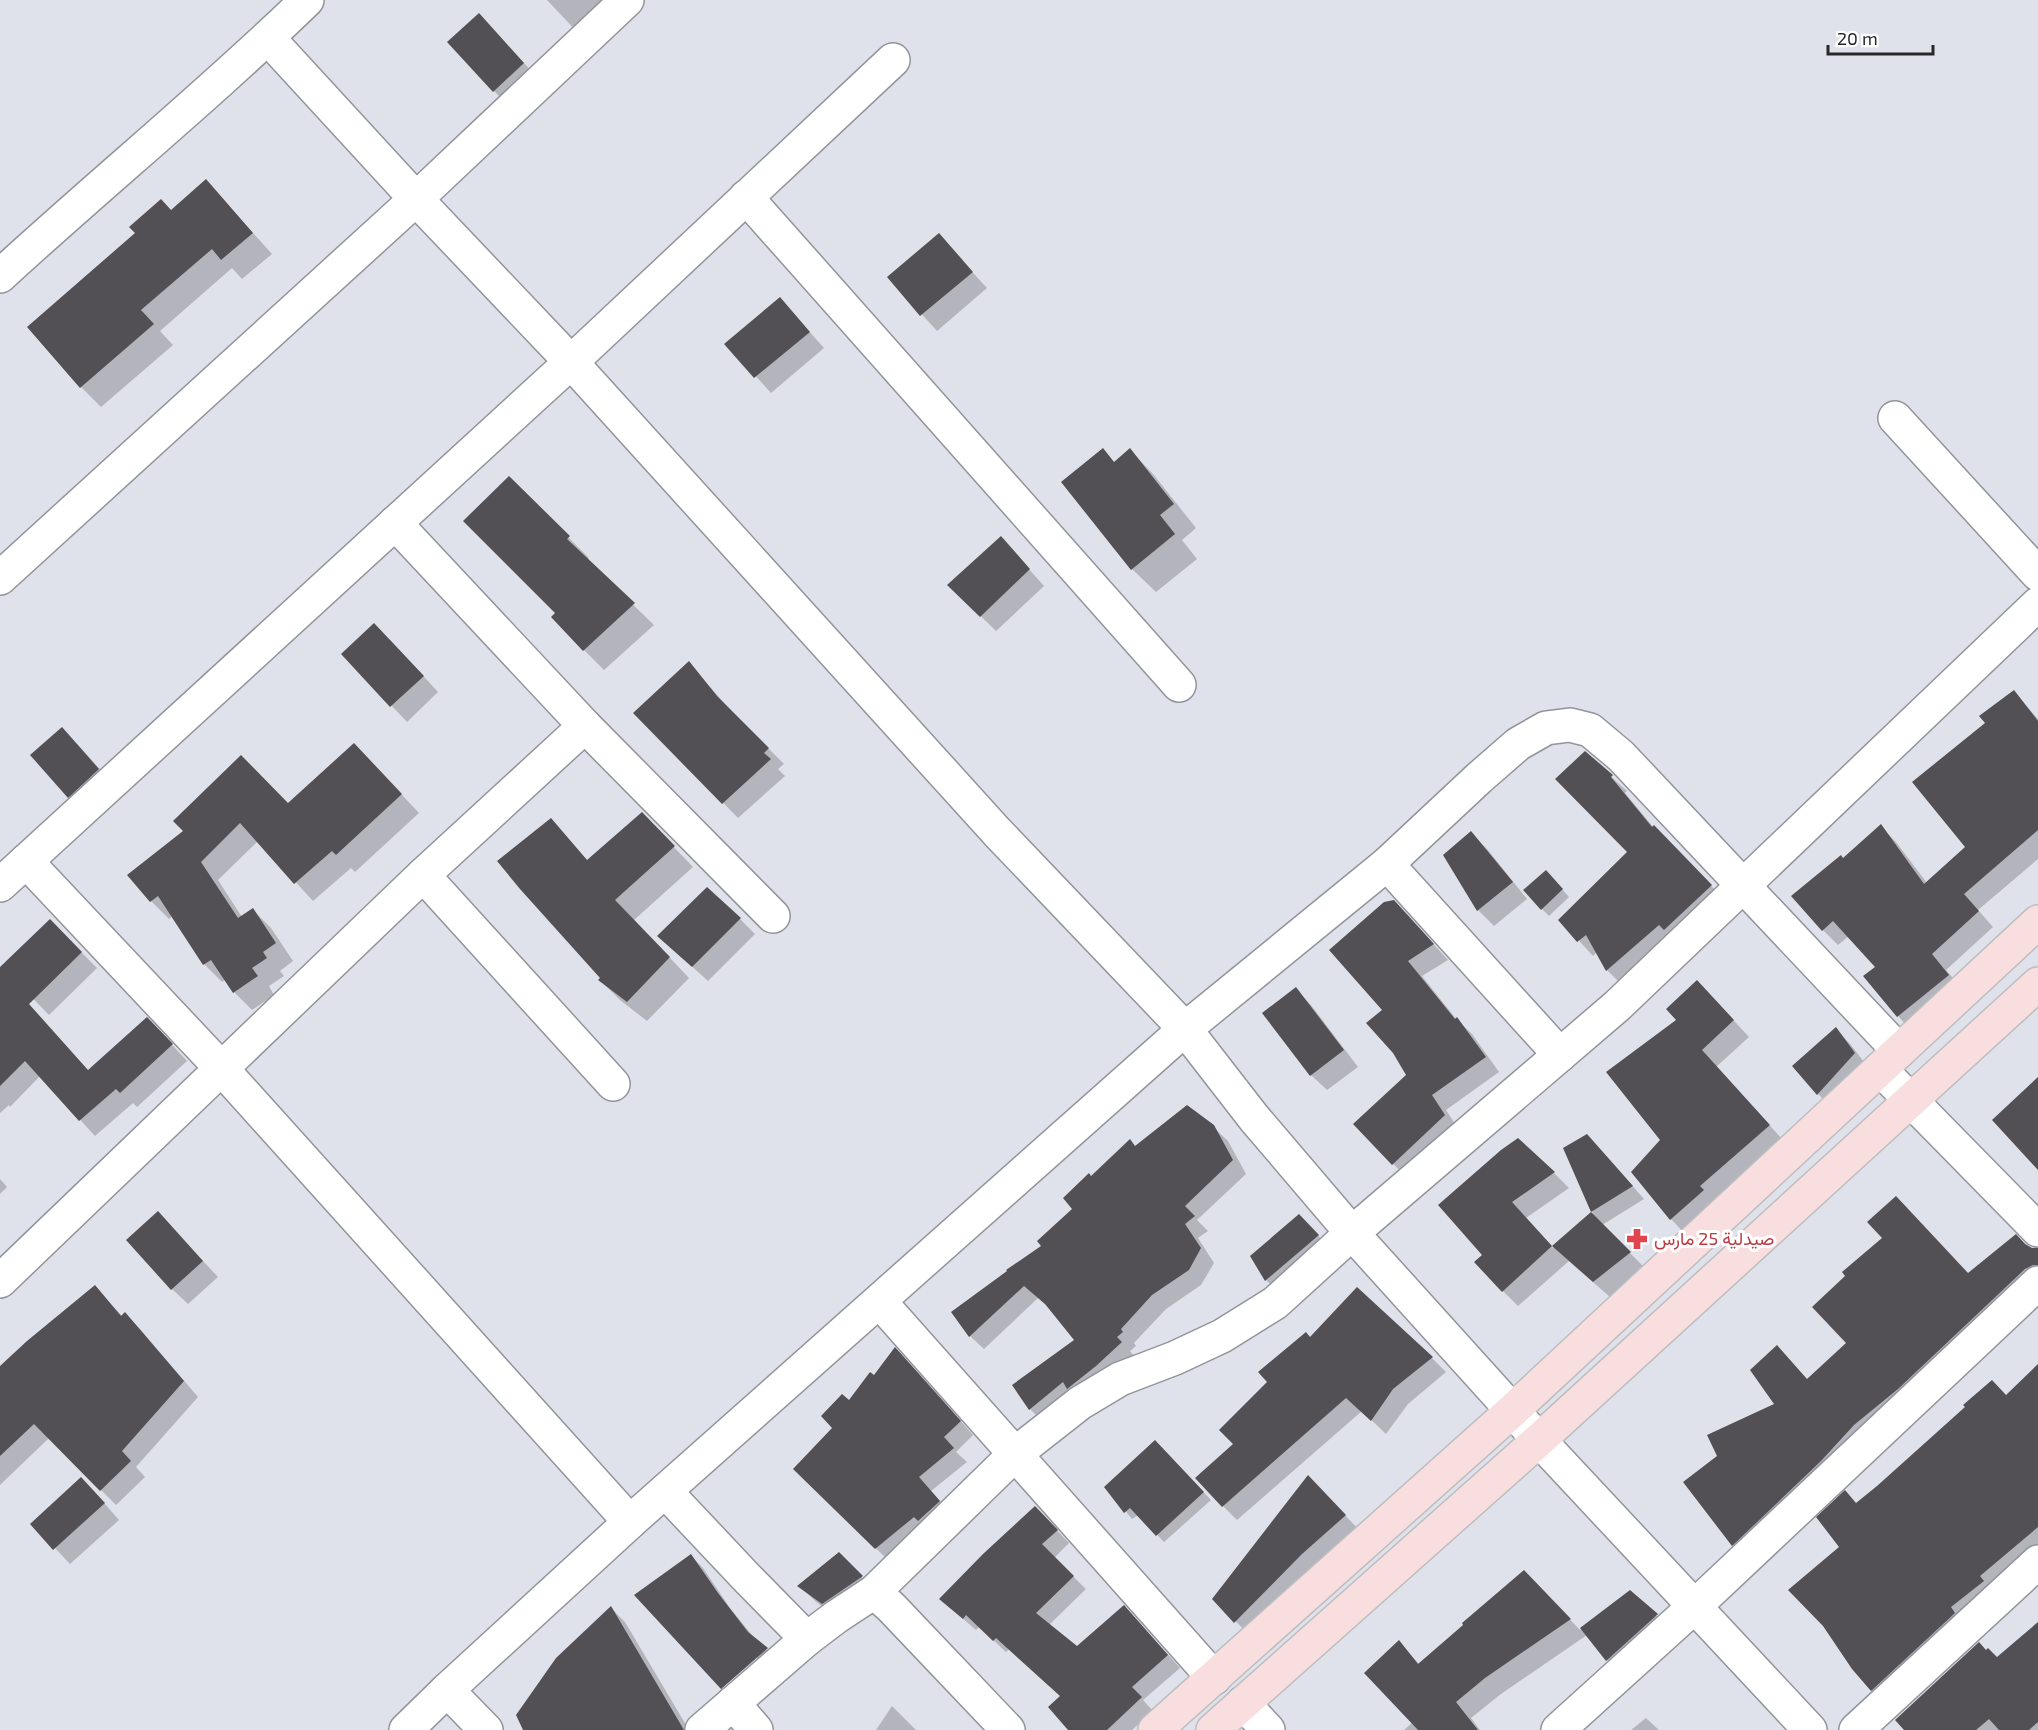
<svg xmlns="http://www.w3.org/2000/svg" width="2038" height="1730" viewBox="0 0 2038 1730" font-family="'Exo 2',Vazirmatn,sans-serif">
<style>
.shadow{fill:#0003}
.building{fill:#524f55}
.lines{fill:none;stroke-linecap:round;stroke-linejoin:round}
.minor-casing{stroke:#92949c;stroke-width:36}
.major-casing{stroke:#bebebf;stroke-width:36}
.minor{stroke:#fff;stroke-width:33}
.major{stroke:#f8dede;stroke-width:33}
.labels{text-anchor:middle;stroke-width:6;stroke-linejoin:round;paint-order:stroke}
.health-label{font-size:18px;fill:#be3a42;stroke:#fff;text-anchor:start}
</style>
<rect width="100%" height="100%" fill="#e0e2eb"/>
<g class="shadow">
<path d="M547,0H602L611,10L581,36Z"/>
<path d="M494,31L539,79L509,106L494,91Z"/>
<path d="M206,181L272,254L242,279L232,268L160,331L173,345L101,407L81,387Z"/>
<path d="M939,236L987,288L937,331L889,278Z"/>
<path d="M780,299L824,348L771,393L727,344Z"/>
<path d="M1103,450L1115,463L1130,450L1153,474L1196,528L1182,540L1197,559L1156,592L1132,569Z"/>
<path d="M509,478L589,558L587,560L654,625L604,670L584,650L557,613Z"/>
<path d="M1001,538L1044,586L996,631L949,585Z"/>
<path d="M390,640L438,692L407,722L343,654Z"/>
<path d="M689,663L733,713L784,764L778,769L785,776L738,818L635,713Z"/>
<path d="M2014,692L2038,719V859L1978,910L1993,927L1946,970L1964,991L1913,1032L1898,1016L1865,976L1877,967L1849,936L1838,945L1823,930L1843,860L1881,827L1896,842L1927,883L1967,847L1987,723Z"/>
<path d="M77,744L114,785L84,812L69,797Z"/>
<path d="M1585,753L1627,791L1625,793L1654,828L1726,901L1622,985L1607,970L1597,952L1593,956L1560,920L1629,852Z"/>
<path d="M372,763L419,813L355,872L351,868L313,901L258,841L218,880L242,917L253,910L271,928L293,961L280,971L284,976L269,986L274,995L252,1010L234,992L226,979L222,982L204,964L173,916L169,919L151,901L129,875L185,831L288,805Z"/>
<path d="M642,814L693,867L634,920L689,978L647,1021L620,1000L600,980L602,978L551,820L588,861Z"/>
<path d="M1471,833L1487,849L1527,899L1494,926L1478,910L1445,855Z"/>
<path d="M1553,879L1569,897L1549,916L1542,909Z"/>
<path d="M1408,916L1448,960L1422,976L1457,1020L1472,1034L1499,1072L1446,1110L1459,1130L1408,1178L1393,1164L1407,1075L1384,1011Z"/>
<path d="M740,919L755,934L708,981L675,951Z"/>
<path d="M50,921L97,968L49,1015L2,967Z"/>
<path d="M1295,989L1311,1005L1358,1067L1327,1090L1311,1075Z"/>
<path d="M1713,998L1749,1037L1716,1067L1784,1141L1686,1235L1671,1219L1633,1172L1662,1140Z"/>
<path d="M0,1000L89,1072L162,1034L187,1061L137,1107L133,1103L95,1136L40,1076L10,1107L9,1105L0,1113Z"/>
<path d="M1836,1029L1851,1045L1870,1070L1833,1109L1818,1094Z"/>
<path d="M1213,1127L1228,1141L1246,1174L1197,1220L1208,1231L1198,1238L1214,1263L1201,1285L1166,1309L1134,1343L1136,1346L1130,1351L1134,1356L1043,1422L1030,1409L1077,1341L1051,1309L1038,1298L984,1349L970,1336L953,1312L1044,1246L1074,1209L1091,1178L1130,1141L1136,1147Z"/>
<path d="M1599,1148L1644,1199L1602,1225L1645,1268L1610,1297L1569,1261L1518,1306L1503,1291L1484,1255L1440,1205L1554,1173L1569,1188L1526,1218L1553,1248L1593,1213L1565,1149Z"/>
<path d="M0,1179L7,1187L0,1194Z"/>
<path d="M158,1213L218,1277L188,1304L172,1289Z"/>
<path d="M1315,1232L1333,1252L1281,1295L1266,1280Z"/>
<path d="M2016,1236L2032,1249H2038V1287L1748,1560L1733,1545L1719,1456L1776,1405L1808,1381L1969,1275Z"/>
<path d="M95,1287L122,1316L125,1314L140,1329L198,1397L136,1467L145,1477L116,1505L49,1438L0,1485V1368Z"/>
<path d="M1311,1338L1432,1358L1446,1372L1408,1404L1386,1434L1362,1411L1237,1520L1223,1506L1235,1444Z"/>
<path d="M908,1362L973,1435L956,1452L967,1462L931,1491L952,1515L890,1562L795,1469L834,1428L849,1402L875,1377Z"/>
<path d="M2038,1366V1555L1887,1705L1872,1690L1841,1547L1857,1504L2007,1396Z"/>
<path d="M1155,1442L1211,1500L1164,1542L1138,1515L1132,1519L1106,1487Z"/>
<path d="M1323,1492L1361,1532L1251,1637L1214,1599Z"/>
<path d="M97,1495L119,1520L70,1564L55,1548Z"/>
<path d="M1047,1520L1069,1543L1054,1558L1086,1589L1049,1625L1077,1648L1136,1619L1180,1668L1143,1700L1153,1711L1132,1730H1070L1062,1697L1009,1649L1006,1652L979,1627L976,1630L954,1611Z"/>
<path d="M839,1554L877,1593L838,1619L815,1601L800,1586Z"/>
<path d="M691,1556L703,1568L730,1608L756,1640L779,1662L735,1700L723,1689L758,1659Z"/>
<path d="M1524,1572L1580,1630L1629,1592L1673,1630L1622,1676L1607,1660L1587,1635L1501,1694L1471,1718L1480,1730H1404L1413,1722L1399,1642L1420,1665Z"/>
<path d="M611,1608L625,1622L689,1730H525Z"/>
<path d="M2038,1629V1730H1911L1997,1659Z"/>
<path d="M892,1706L916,1730H876Z"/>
<path d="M1646,1718L1659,1730H1631Z"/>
</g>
<g class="building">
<path d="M479,13L524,63L493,92L447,42Z"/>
<path d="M206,179L253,233L221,260L212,249L141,310L154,324L80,388L27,327L135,233L129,227L161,199L171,210Z"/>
<path d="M939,233L973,272L920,316L887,277Z"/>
<path d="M780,297L810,332L754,378L724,344Z"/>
<path d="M1103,448L1114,462L1130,448L1174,504L1160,515L1175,534L1131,570L1061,482Z"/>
<path d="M509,476L570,536L567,539L635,603L583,651L551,617L555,613L463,521Z"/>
<path d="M1001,536L1030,569L980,617L947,585Z"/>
<path d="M374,623L424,676L390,707L341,654Z"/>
<path d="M689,661L717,696L769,748L764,753L771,759L722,804L633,713Z"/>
<path d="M2014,690L2038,721V830L1964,894L1979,911L1932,954L1949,975L1897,1017L1863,976L1875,967L1833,921L1822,931L1791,896L1841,855L1843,858L1881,824L1924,884L1965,847L1912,782L1985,723L1979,716Z"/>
<path d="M62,727L99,769L68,798L30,755Z"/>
<path d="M354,743L402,794L336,855L332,851L294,884L240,823L201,862L238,918L253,908L276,943L263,952L267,958L252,968L258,976L233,993L211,960L203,965L158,896L150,902L127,875L183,831L173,821L241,755L288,803Z"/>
<path d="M1585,751L1613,775L1611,777L1652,827L1654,825L1712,885L1664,930L1659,925L1606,971L1586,935L1577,942L1558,920L1627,852L1555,779Z"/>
<path d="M642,812L675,846L615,900L670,957L627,1002L598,980L600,978L520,889L497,861L551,818L587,860Z"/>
<path d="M1471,831L1513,882L1477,911L1443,855Z"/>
<path d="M1546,870L1563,889L1541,910L1523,890Z"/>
<path d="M707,887L741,918L692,967L657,936Z"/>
<path d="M1394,900L1434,944L1408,961L1455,1019L1457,1017L1486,1057L1432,1095L1445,1115L1392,1165L1353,1124L1406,1075L1393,1053L1366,1023L1382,1010L1329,950L1384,902Z"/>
<path d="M50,919L82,952L29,1004L88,1070L147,1017L173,1044L120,1093L116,1089L79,1121L25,1061L0,1086V967Z"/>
<path d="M1697,980L1734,1020L1702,1050L1770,1125L1700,1186L1704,1190L1670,1220L1631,1172L1660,1140L1606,1072L1676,1020L1666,1009Z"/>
<path d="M1296,987L1344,1050L1310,1076L1262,1013Z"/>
<path d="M1836,1027L1855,1053L1817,1095L1792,1066Z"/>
<path d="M2038,1077V1170L1992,1120Z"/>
<path d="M1187,1105L1214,1125L1233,1160L1185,1206L1195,1216L1185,1224L1201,1248L1189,1270L1152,1295L1121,1329L1123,1332L1117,1337L1122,1342L1096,1366L1067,1389L1063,1382L1029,1410L1012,1385L1074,1340L1045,1304L1024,1286L969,1337L951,1312L1007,1271L1006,1270L1041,1246L1037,1241L1072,1209L1063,1198L1089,1173L1091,1176L1130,1139L1135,1146Z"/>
<path d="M1587,1134L1633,1186L1591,1212L1563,1148Z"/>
<path d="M1518,1138L1555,1172L1512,1202L1552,1246L1502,1292L1474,1262L1482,1255L1438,1205L1501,1150Z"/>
<path d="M1896,1196L1968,1273L2016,1234L2025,1244L2032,1248H2038V1265H2033L2025,1269L1898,1389L1854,1425L1821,1461L1732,1546L1683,1482L1717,1456L1707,1435L1774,1404L1750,1370L1777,1345L1807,1379L1846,1343L1812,1307L1845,1276L1842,1272L1882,1238L1867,1222Z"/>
<path d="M158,1211L203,1261L171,1290L126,1240Z"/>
<path d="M1591,1212L1631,1252L1593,1282L1552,1246Z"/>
<path d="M1299,1214L1319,1235L1265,1281L1250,1256Z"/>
<path d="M95,1285L121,1316L125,1312L184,1381L122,1451L131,1461L100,1491L34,1424L0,1456V1366L27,1341Z"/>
<path d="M1357,1287L1433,1357L1393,1389L1371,1421L1346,1398L1222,1507L1195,1478L1233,1444L1219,1430L1267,1382L1258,1372L1306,1332L1310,1337Z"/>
<path d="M895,1347L961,1421L944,1437L954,1448L919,1477L940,1501L918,1521L914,1517L875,1549L793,1469L832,1428L821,1416L842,1394L849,1400L870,1372L874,1375Z"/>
<path d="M2038,1364V1527L1980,1576L1984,1581L1951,1607L1955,1613L1871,1691L1852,1669L1823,1626L1788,1590L1839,1547L1816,1517L1845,1490L1856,1503L1877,1486L1965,1407L1963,1405L1992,1380L2006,1395Z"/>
<path d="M1155,1440L1204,1492L1156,1536L1130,1508L1124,1513L1104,1487Z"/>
<path d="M1308,1475L1346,1515L1302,1554L1234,1623L1212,1599Z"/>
<path d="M81,1477L105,1503L53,1550L30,1524Z"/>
<path d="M1035,1506L1058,1530L1042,1544L1074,1576L1036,1613L1077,1646L1124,1605L1168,1655L1132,1687L1142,1697L1107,1730H1068L1048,1707L1060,1696L996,1638L993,1641L966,1615L963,1619L939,1599L983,1554Z"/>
<path d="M839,1552L863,1576L822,1604L797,1586Z"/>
<path d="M691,1554L718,1593L748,1632L768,1648L721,1689L634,1595Z"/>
<path d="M1524,1570L1571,1619L1485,1678L1456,1702L1478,1730H1418L1364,1673L1399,1640L1418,1664L1463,1625L1462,1623Z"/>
<path d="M1630,1590L1658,1614L1606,1661L1580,1628Z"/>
<path d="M611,1606L684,1730H523L516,1715L556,1658Z"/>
<path d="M2038,1622V1722L2029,1730H1999L1989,1719L1976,1730H1904L1895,1720L1979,1642L1986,1650L1988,1648L1997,1657Z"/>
</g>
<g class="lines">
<defs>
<g id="minor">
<path d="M268,38L416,199L571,362L997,832L1185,1029L1254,1118L1352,1233L1539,1440L1810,1730"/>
<path d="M746,197L1179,685"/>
<path d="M0,276C101,183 208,96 307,0"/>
<path d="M1895,418L2038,574"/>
<path d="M395,523L585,726L773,916"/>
<path d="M0,578L416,199L627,0"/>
<path d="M26,861L221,1068L630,1522"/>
<path d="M1387,864L1560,1055"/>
<path d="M423,875L613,1084"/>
<path d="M0,885L571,362L893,60"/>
<path d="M1880,1069L2038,1230"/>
<path d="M0,1281L423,875L585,726"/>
<path d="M880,1302L1214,1678"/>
<path d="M665,1491L747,1578L807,1639L836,1617L874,1592L891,1607L1008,1730"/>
<path d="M874,1592L1015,1454L1080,1403L1120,1379L1175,1358L1222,1336L1275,1303L1352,1233L1617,1006L2038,604"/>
<path d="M447,1690L486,1730"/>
<path d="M733,1703L756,1730"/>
<path d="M1243,1703L1268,1730"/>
<path d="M406,1730L447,1690L630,1522L1185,1029L1387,864L1479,778L1518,744L1546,728L1570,725L1590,730L1621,756L1899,1051"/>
<path d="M702,1730L807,1639"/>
<path d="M1558,1730L1695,1606L2038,1283"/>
<path d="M1856,1730L2038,1562"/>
</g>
<g id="major">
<path d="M1155,1730L1512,1411L2038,922"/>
<path d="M1213,1730L1539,1440L2038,984"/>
</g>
</defs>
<use href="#minor" class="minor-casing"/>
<use href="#major" class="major-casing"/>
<use href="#minor" class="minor"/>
<use href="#major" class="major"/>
</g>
<defs>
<symbol id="pharmacy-bare" viewBox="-9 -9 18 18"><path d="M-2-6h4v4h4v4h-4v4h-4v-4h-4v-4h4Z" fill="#e0444e" stroke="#fff" stroke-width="2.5" paint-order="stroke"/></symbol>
</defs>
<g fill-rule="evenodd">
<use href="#pharmacy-bare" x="1622" y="1224" width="30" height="30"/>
</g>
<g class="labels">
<g class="health-label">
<text x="1654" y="1245">صيدلية 25 مارس</text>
</g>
</g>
<path d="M1828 45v9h105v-9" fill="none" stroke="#27282b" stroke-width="3"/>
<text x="1837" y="45" font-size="18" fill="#27282b" stroke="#ffffff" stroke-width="4.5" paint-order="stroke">20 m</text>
</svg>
